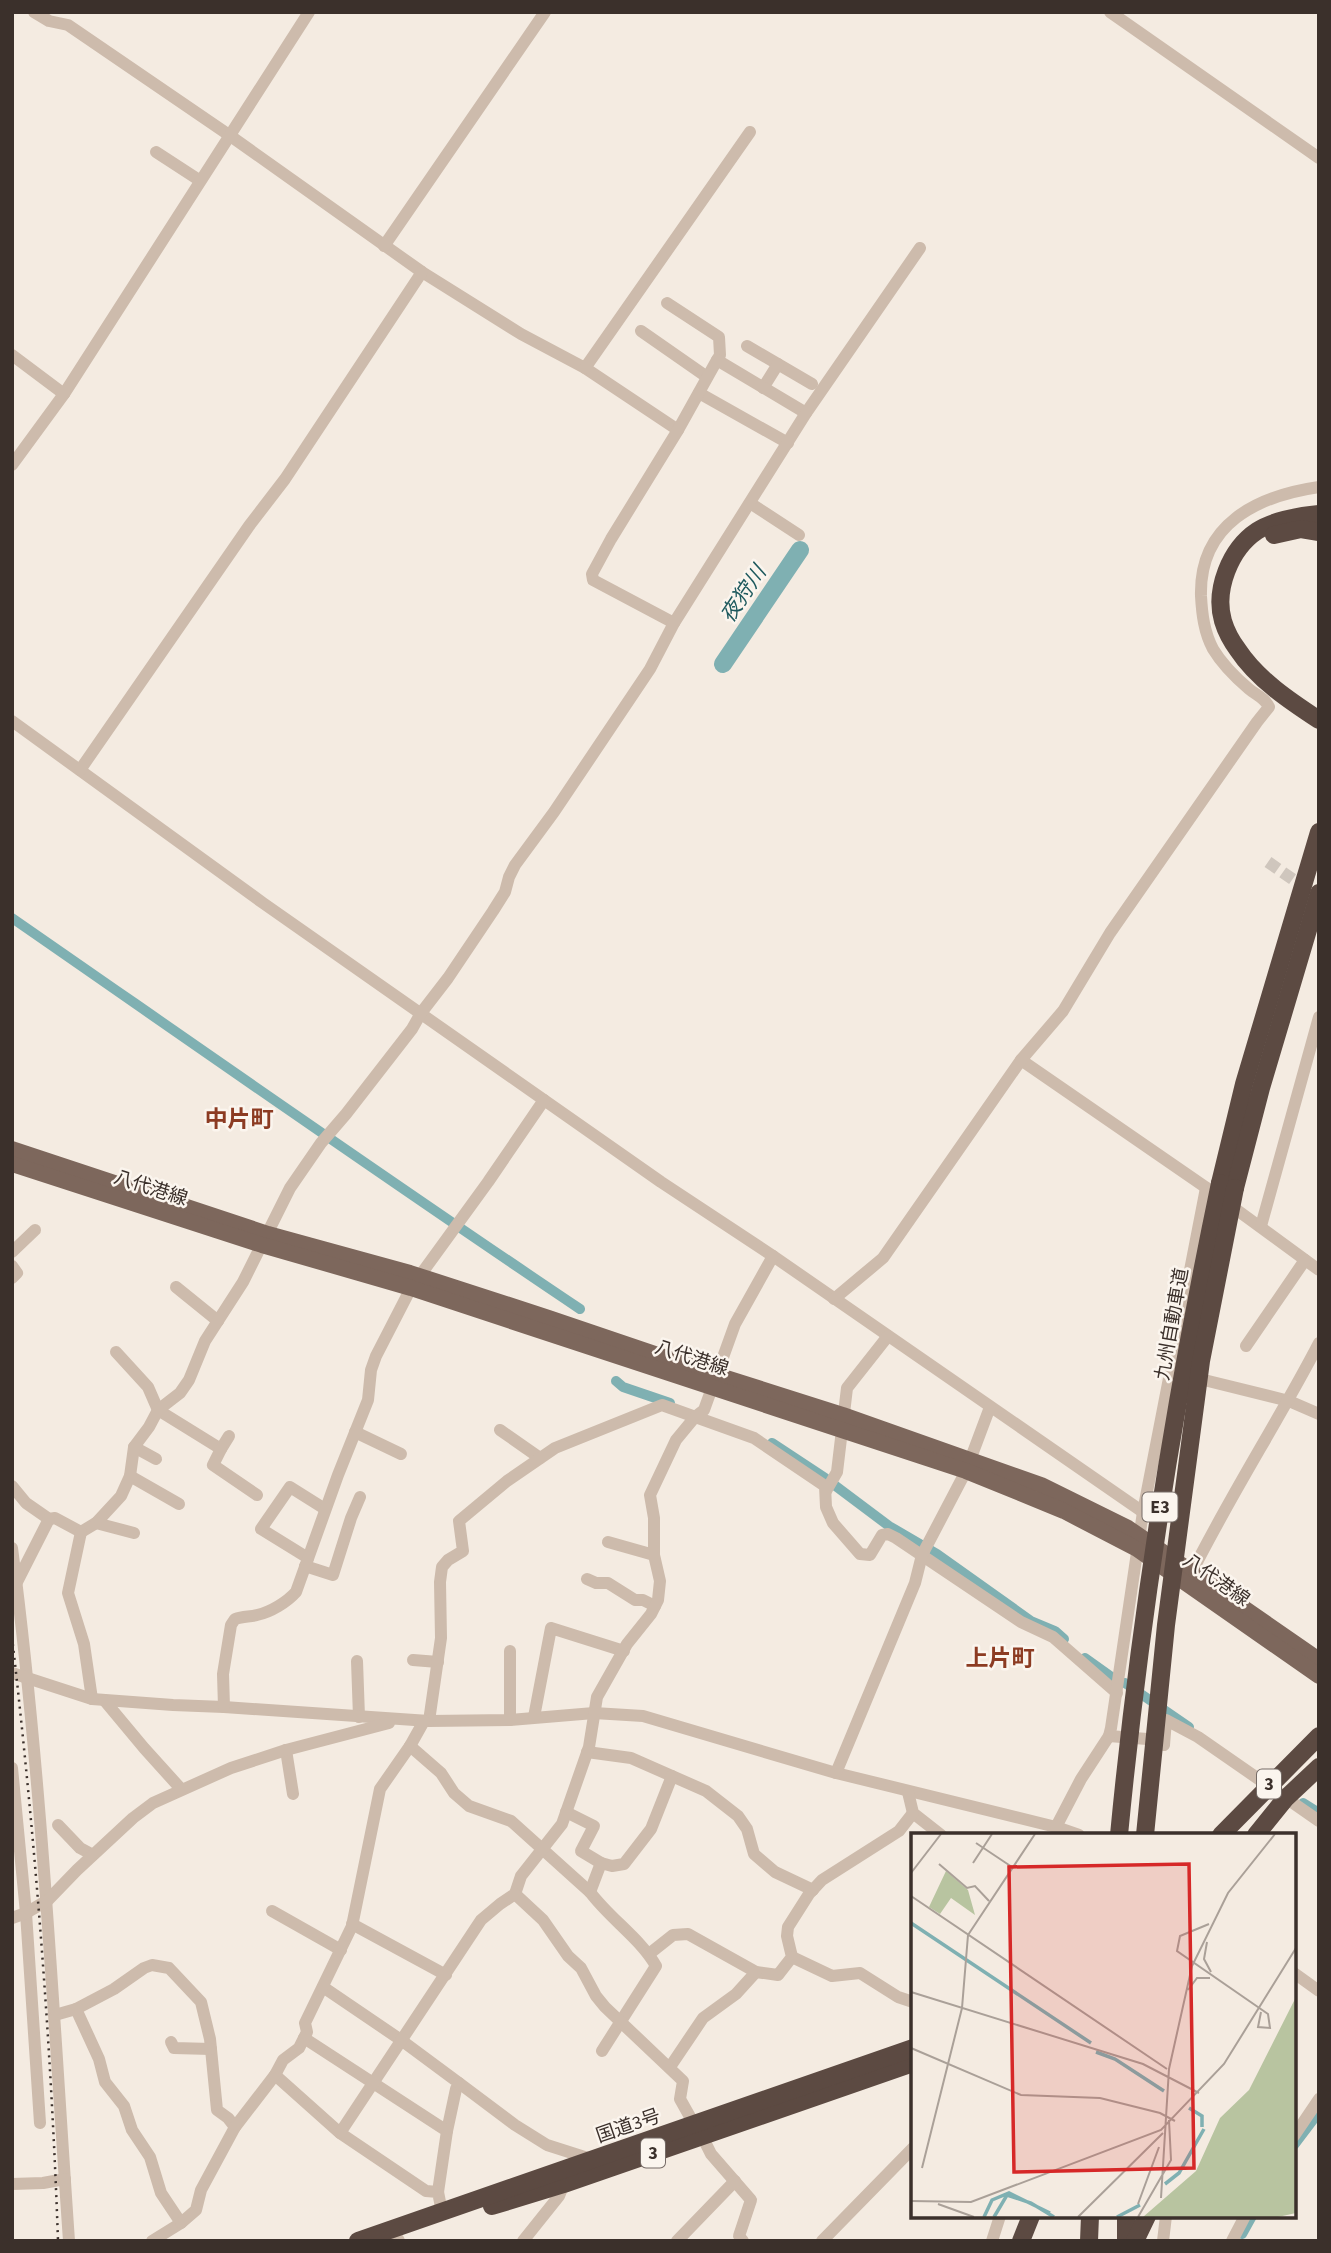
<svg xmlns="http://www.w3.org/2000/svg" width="1331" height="2253" viewBox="0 0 1331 2253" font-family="'Source Sans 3','Noto Sans JP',sans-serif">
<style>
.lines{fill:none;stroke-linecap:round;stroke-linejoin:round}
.canal{stroke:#7fb0b2;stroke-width:10}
.river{stroke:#7fb0b2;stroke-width:18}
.minor-tunnel{stroke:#cfc6bd;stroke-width:12;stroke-dasharray:12 6;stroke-linecap:butt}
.minor{stroke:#cdbbac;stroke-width:12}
.major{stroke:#7d675c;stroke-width:16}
.highway{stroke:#5c4a42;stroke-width:18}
.rail{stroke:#3b302b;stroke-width:2.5;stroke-dasharray:2 5;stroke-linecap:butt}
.highway-bridge{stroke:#5c4a42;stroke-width:18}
.labels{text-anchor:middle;stroke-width:5;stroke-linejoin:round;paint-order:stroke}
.shield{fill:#fbf5ee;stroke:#756b66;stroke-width:2}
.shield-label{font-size:18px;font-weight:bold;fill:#3b302b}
.street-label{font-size:19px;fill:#3b302b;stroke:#fbf5ee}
.water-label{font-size:21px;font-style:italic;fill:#1f5a5e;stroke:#fbf5ee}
.quarter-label{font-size:23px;font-weight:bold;fill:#8c3b22;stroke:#fbf5ee}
.inset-river{fill:none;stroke:#7fb0b2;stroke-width:3.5}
.inset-road{fill:none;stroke:#aaa098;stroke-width:2}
.view{fill:#d62828;fill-opacity:0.15;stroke:#d62828;stroke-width:3.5}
.inset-edge{fill:none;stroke:#3b302b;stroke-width:3.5}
</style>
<rect width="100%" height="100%" fill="#f4ebe1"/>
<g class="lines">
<g class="canal">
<path d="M12,918C201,1049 389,1181 580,1309"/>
<path d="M616,1381L623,1387L670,1403"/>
<path d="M772,1443L825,1478L889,1526L937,1554L1031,1621L1055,1631L1064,1639"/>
<path d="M1085,1658L1113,1678"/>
<path d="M1125,1683L1189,1727"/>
<path d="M1303,1803L1319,1813"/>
<path d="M1294,2145L1319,2112"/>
<path d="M1242,2234L1252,2216"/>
</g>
<path class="river" d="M723,664L800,550"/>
<path class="minor-tunnel" d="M1268,862L1308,890"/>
<g class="minor">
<path d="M34,12L49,21L68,25L229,135L422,272L521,334L585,368L678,430"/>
<path d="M1110,12L1319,158"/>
<path d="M156,152L199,180"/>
<path d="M384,246L545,12"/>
<path d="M667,303L719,337L720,355L717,360"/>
<path d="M641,331L707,377"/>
<path d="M747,346L812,384"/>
<path d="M12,355L64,394"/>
<path d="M585,368L750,132"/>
<path d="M763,388L778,364"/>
<path d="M699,393L788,443"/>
<path d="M12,465L64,394L309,12"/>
<path d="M750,503L799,535"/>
<path d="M674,623L593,580L592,574L611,539L678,430L717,360L806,413"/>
<path d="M12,721L263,903L661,1182L773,1256L1143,1512"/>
<path d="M80,770L249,526L285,479L422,272"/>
<path d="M1021,1060L1211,1191"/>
<path d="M1226,1202L1319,1270"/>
<path d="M1261,1226L1319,1017"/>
<path d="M12,1252L35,1230"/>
<path d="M12,1266L17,1273L12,1278"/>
<path d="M176,1287L218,1321"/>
<path d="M834,1299L883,1258L1021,1060L1063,1011L1110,933L1257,722L1269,707C1265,698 1256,695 1249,689C1236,678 1222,664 1213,649C1204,632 1202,614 1201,596C1199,524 1257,496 1319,487"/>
<path d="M1246,1346L1305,1260"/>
<path d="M116,1352L148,1387L158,1410L221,1449L229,1436"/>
<path d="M1192,1377L1289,1401L1319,1414"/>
<path d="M500,1430L540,1458"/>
<path d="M355,1432L401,1454"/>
<path d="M134,1447L156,1459"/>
<path d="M221,1449L213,1465L257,1495"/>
<path d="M130,1476L179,1504"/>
<path d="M12,1486L26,1503L49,1519L55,1518L81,1532L96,1523L121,1496L130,1476L134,1447L149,1427L158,1410L180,1393L189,1380L205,1341L243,1282L290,1188L321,1143L346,1114L412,1029L421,1013L448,978L493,911L505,892L509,877L515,865L554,812L650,669L674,623L806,413L920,248"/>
<path d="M826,1491L837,1472L847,1388L888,1336"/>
<path d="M96,1523L134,1533"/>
<path d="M81,1532L68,1593L84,1644L92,1699"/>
<path d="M608,1542L654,1555"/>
<path d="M12,1548C42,1778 53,2010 69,2241"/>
<path d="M308,1558L261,1529L290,1487L325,1509"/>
<path d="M305,1566L333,1575L351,1518L360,1497"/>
<path d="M1192,1572C1231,1494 1279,1420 1319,1343"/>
<path d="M587,1579L596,1583H608L635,1600H643L655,1606"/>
<path d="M17,1582L49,1519"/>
<path d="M413,1660L438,1662"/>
<path d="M357,1661L359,1717"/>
<path d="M12,1673L92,1699L173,1705L224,1707L429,1721L510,1720L594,1713L643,1716L836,1773L1056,1827L1079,1835"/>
<path d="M104,1700L144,1748L181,1789"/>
<path d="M224,1707L223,1674L231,1625L235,1619C243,1616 250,1617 257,1615C271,1612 287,1602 296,1592L338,1475L368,1400L371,1370L376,1356L411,1288L488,1182L544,1100"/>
<path d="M534,1717L551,1628L624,1651"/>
<path d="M510,1720V1651"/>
<path d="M429,1721L441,1638L440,1582L442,1567L448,1560L463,1551L459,1521L507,1481L555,1448L662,1405L754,1438L825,1486L826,1507L833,1523L860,1554L870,1555L882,1535L888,1534L896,1538L1021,1622L1053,1637L1117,1693"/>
<path d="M1109,1736L1147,1739L1164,1745L1166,1720L1198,1737L1319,1821"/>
<path d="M410,1746L441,1773L454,1793L469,1806L511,1821L590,1892C610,1919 640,1938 656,1966L602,2051"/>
<path d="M286,1750L293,1794"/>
<path d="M587,1752L631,1758L706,1791L738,1816L747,1829L754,1854L775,1872L813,1890"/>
<path d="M12,1768L26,1913L40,2123"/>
<path d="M836,1773L915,1583L922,1555L966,1471L990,1407"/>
<path d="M908,1792L913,1813L941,1835"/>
<path d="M566,1812L594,1826L581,1851L601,1863"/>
<path d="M58,1825L80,1848L93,1855"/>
<path d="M1056,1827L1081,1779L1109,1736L1111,1728L1143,1512L1206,1188"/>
<path d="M590,1892L601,1863L612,1866L624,1864L651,1829L672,1776"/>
<path d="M272,1911L341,1950"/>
<path d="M12,1918L26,1913L48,1900L77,1870L133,1818L153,1803L231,1768L286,1750L389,1723"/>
<path d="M352,1924L446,1975"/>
<path d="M649,1954L673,1935L688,1934L756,1972L778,1975L792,1957L787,1936L788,1927L809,1894L822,1880L899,1831L913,1813"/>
<path d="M792,1957L832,1976L860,1973L898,1997L913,2002"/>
<path d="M1294,1973L1319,1991"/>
<path d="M323,1987L401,2040L459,2083L456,2089L447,2131"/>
<path d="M76,2009L114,1989L144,1968L152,1965L169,1968L201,2002L210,2039L217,2110L228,2118L235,2127"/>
<path d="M55,2015L76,2009L99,2059L105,2082L124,2106L132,2130L150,2157L161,2193L181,2223L152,2241"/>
<path d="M304,2038L447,2131L438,2192"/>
<path d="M171,2042L174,2048L211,2049"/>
<path d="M670,2067L703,2018L736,1994L756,1972"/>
<path d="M275,2075L340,2133L426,2191L438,2192L442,2212"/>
<path d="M459,2083L515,2125L547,2145L594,2160"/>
<path d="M694,2124L680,2099L683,2081L605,2007L596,1996L581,1968L568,1956L543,1920L515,1894L521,1876L562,1824L589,1747L597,1697L627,1644L651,1614L658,1600L660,1581L654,1555V1518L650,1495L676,1440L695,1417L704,1410L735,1324L773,1256"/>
<path d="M340,2133L481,1920L500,1904L515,1894"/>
<path d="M702,2136L711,2154L751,2200L739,2236L743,2241"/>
<path d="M1294,2136L1319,2099"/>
<path d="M12,2184L43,2183L65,2179"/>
<path d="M181,2223L196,2210L201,2190L235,2127L275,2075L283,2060L299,2048L307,2032L305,2023L352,1926L380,1789L410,1746L424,1721"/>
<path d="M398,2239L399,2241"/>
<path d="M523,2241L559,2196L564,2184"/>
<path d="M677,2241L735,2181"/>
<path d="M822,2241L913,2148"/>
<path d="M992,2241L1000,2216"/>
<path d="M1163,2241L1166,2216"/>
<path d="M1232,2241L1245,2216"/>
</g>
<g class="major">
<path d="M12,1149L268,1234L410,1273L549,1318L717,1375L843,1415L1041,1485L1128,1528L1319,1660"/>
<path d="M12,1164L262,1245L411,1288L966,1471L1064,1511L1137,1549L1319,1676"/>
</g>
<g class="highway">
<path d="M1319,514C1299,516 1274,520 1257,531C1230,549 1214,590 1223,621C1226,631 1232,642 1238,650C1257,679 1290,701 1319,720"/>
<path d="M1274,535L1301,529L1319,532"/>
<path d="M1220,1183L1244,1084L1319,832"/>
<path d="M1235,1188L1261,1088L1319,893"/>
<path d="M1221,1835L1319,1736"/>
<path d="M1256,1835L1285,1799L1319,1767"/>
<path d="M492,2206L564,2184L913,2063"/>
<path d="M358,2241L913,2048"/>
<path d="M1021,2241L1031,2216"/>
<path d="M1089,2241L1090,2216"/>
<path d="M1126,2241V2216"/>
<path d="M1135,2241L1147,2216"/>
</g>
<path class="rail" d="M12,1637C35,1838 51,2039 58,2241"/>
<g class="highway-bridge">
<path d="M1119,1835C1140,1616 1175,1398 1220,1183"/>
<path d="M1145,1835L1166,1625L1201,1361L1235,1188"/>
</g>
</g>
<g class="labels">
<g class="shield">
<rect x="1142.5" y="1492.5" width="35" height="29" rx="5"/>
<rect x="1257" y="1769.5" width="24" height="29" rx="5"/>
<rect x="641" y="2138.5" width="24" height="29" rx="5"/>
</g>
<g class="shield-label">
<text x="1160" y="1513">E3</text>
<text x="1269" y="1790">3</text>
<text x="653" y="2159">3</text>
</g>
<g class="street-label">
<text transform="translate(151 1187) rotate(18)" y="7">八代港線</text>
<text transform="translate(1171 1324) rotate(-80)" y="7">九州自動車道</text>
<text transform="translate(692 1357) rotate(18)" y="7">八代港線</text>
<text transform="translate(1217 1579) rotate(35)" y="7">八代港線</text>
<text transform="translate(628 2125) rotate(-19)" y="7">国道3号</text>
</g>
<g class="water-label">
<text transform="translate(743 594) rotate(-56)" y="7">夜狩川</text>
</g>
<g class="quarter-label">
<text x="239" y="1127">中片町</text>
<text x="1000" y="1666">上片町</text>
</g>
</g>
<g transform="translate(911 1833)">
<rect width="385" height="385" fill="#f4ebe1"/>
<path d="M35,38L57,57L64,82L40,65L29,81L18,74ZM385,164V380L367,384H232L285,338L309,285L338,257Z" fill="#b8c4a0"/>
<path class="inset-river" d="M0,90L180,210M185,219L204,226L253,258M278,275L291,283V294M254,351L268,340L293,296M73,384L81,367L98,360L139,380M83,384L96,362L120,370L143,384M206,384L229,372"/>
<path class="inset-road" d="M65,10L101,34M62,30L81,1M28,31L56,55L64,53L78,68M0,40L30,1M0,63L256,236M298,91L269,103L266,118L357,181L359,195L347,194L350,179M296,109L293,126L300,139M277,157L286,145H299M0,159L232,231L288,260M51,175L57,102L124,1M0,215L110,262L189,265L249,280L264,288M11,335L51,175M250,365L258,236L281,133L317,60L364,1M0,368L60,369L250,297L313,231L385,115M27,371L63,384M227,371L248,314M167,384L252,300M227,384L260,327L258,287"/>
<path class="view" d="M278,31L283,335L103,339L98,34Z"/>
<rect width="385" height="385" class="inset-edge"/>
</g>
<rect width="1331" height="2253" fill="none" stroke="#3b302b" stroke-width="28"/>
</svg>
